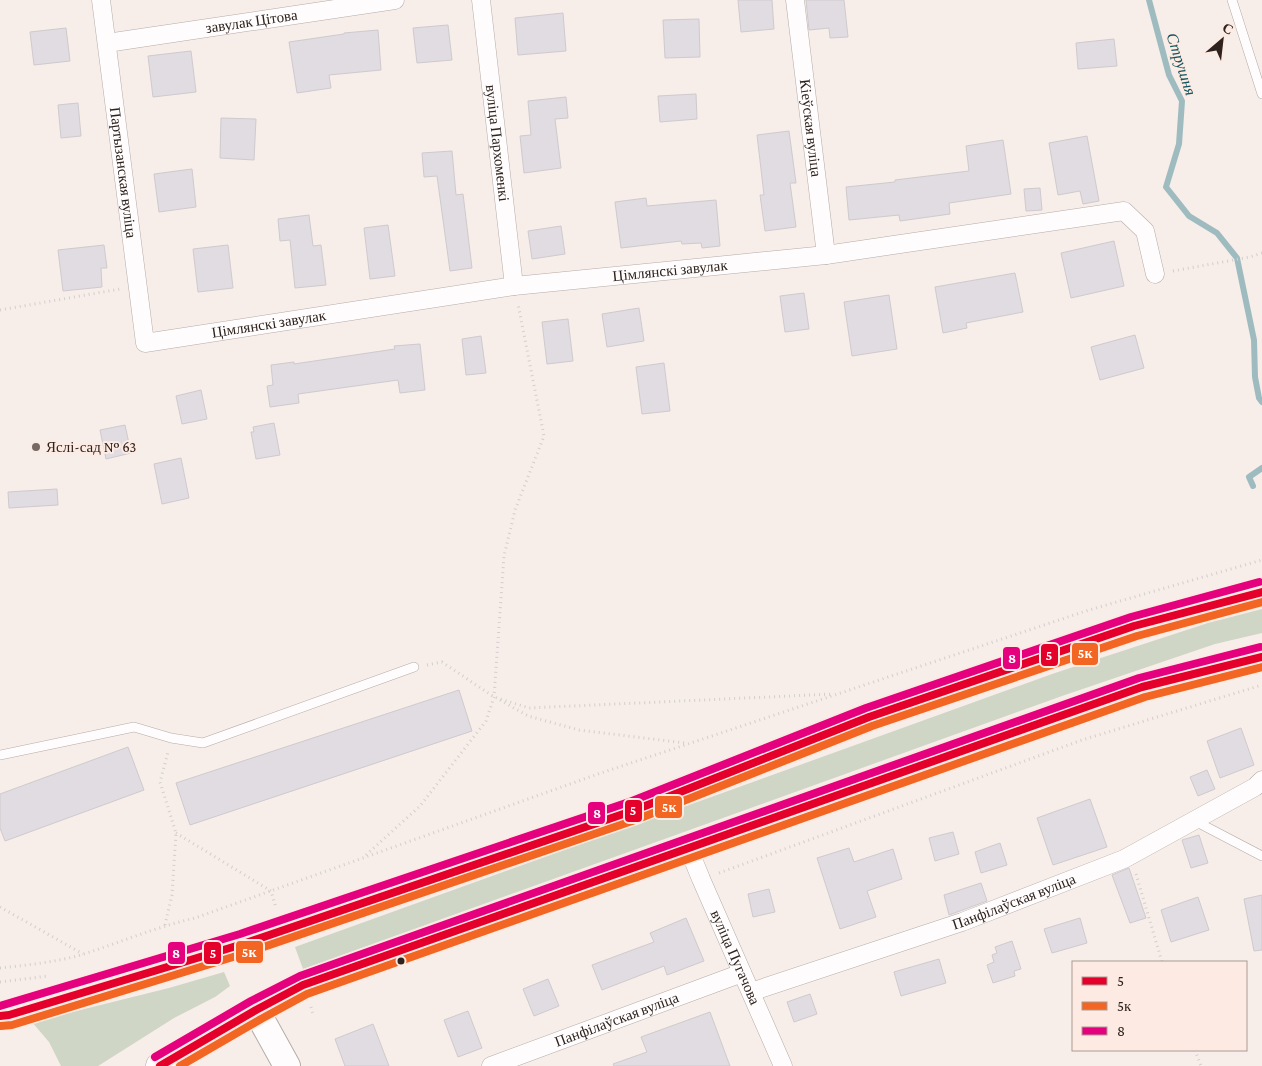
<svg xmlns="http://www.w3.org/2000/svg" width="1262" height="1066" viewBox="0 0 1262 1066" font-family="'Crimson Pro',serif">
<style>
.green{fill:#cfd6c6}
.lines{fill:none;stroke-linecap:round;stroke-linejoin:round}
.stream{stroke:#9ebcc0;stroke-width:6}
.building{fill:#e0dce1;stroke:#cecacd}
.service-casing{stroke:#b5aca8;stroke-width:10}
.minor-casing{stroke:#b5aca8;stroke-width:19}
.secondary-casing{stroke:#b5aca8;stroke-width:28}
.primary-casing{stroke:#b5aca8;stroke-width:29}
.path{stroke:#d2cfcd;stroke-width:3;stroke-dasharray:1 4;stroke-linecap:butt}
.service{stroke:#fefcfc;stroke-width:9}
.minor{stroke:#fefcfc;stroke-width:18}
.secondary{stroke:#fefcfc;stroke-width:26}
.primary{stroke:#fefcfc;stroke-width:28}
.bus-1-casing{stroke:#fdebe3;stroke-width:11}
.bus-2-casing{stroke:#fdebe3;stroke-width:11}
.bus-3-casing{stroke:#fdebe3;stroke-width:11}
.bus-1{stroke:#e4002b;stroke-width:8}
.bus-2{stroke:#f26522;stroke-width:8}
.bus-3{stroke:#e5007d;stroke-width:8}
.poi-dot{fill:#746964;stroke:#fdebe3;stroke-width:2}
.bus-dot{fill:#2d221d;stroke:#fdebe3;stroke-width:2}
.labels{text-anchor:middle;stroke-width:4;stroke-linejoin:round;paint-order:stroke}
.street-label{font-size:15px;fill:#2d221d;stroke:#fdebe3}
.poi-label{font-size:15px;fill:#2d221d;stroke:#fdebe3;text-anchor:start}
.water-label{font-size:16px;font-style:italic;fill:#12555f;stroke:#fdebe3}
.line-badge{stroke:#fdebe3;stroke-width:2}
.badge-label{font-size:14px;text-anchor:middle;font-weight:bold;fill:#fff}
</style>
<rect width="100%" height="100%" fill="#f7ede9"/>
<g class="green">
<path d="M1262,609V633L1215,644L1062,696L303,969L295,947L1055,673L1208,623Z"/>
<path d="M224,972L230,986L215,997L174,1018L98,1066H61L49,1042L32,1022L169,988Z"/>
</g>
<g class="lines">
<g class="stream">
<path d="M1149,0L1169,75L1182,101L1179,144L1166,187L1189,216L1217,233L1237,258L1254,340L1255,377L1259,398L1262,402"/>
<path d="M1253,486L1249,477L1262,468"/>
</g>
</g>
<g class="building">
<path d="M738,0H772L774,29L741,32Z"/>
<path d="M806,0H844L848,37L830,38L829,28L809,30Z"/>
<path d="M563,13L566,51L518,55L515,18Z"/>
<path d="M699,19L700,57L665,58L663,20Z"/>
<path d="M448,25L452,60L417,63L413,28Z"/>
<path d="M66,28L70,61L34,65L30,32Z"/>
<path d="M378,30L381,70L329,75L331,88L297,93L289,42L344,34V33Z"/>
<path d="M1114,39L1117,66L1078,69L1076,43Z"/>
<path d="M191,51L196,92L153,97L148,56Z"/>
<path d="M696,94L697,119L660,122L658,96Z"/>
<path d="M566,97L568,118L555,119L561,168L524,173L520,136L531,135L528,101Z"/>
<path d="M78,103L81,136L61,138L58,105Z"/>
<path d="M221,118L256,119L254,160L220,158Z"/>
<path d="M789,131L796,183H790L796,227L765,231L760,195H764L757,135Z"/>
<path d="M1087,136L1099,201L1083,204L1080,191L1058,195L1049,143Z"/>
<path d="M1003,140L1011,194L949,203L950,214L900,221L899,215L849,220L846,187L895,182V180L969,171L966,146Z"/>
<path d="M452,151L456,195L463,194L472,268L450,271L437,176L424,177L422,153Z"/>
<path d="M192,169L196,207L159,212L154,174Z"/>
<path d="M1040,188L1042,210L1026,211L1024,189Z"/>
<path d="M646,198L647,206L716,200L720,246L702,248L701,243L682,244L681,241L621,248L615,202Z"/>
<path d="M309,215L313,246L321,245L326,285L295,288L290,240L280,241L278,219Z"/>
<path d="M388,225L395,276L370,279L364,228Z"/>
<path d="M561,226L565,254L532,259L528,231Z"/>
<path d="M1114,241L1124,286L1071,298L1061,253Z"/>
<path d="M104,245L107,268H101L102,287L63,291L58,250Z"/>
<path d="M228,245L233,288L198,292L193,249Z"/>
<path d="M1015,273L1023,312L966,323L967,328L943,333L935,287Z"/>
<path d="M804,293L809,329L785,332L780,296Z"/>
<path d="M889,295L897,349L852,356L844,302Z"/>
<path d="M639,308L644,341L607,347L602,314Z"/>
<path d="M568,319L573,361L547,364L542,322Z"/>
<path d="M1135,335L1144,368L1100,380L1091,347Z"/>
<path d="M481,336L486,373L466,375L462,339Z"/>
<path d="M420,344L425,390L400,393L398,380L298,394L299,403L270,407L267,386L273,385L271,365L294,362V364L395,349L394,346Z"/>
<path d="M664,363L670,411L642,414L636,367Z"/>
<path d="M201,390L207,419L182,424L176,396Z"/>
<path d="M274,423L280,455L256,459L251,432H254L253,427Z"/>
<path d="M125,425L131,453L106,459L100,430Z"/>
<path d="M181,458L189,498L162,504L154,464Z"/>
<path d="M57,489L58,505L9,508L8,492Z"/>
<path d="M459,690L472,731L190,825L176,783Z"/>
<path d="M1241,728L1254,765L1220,778L1207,741Z"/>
<path d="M128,747L144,790L5,841L0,828V794Z"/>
<path d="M1207,770L1215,789L1198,796L1190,777Z"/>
<path d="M1090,799L1107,847L1053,865L1037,818Z"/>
<path d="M953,832L959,854L935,861L929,838Z"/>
<path d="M1199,835L1208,863L1191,868L1182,840Z"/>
<path d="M1000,843L1007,865L981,873L975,852Z"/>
<path d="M849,848L854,862L893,849L902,879L867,891L876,917L840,929L817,858Z"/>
<path d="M1129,868L1146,918L1130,923L1112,875Z"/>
<path d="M981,883L987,901L949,915L944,895Z"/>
<path d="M769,889L775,912L753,917L748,894Z"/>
<path d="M1262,895V950L1254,951L1244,899Z"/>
<path d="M1198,897L1209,930L1171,942L1161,910Z"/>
<path d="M686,918L704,961L667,975L664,966L602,990L592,965L654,942L650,933Z"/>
<path d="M1080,918L1087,943L1052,953L1044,929Z"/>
<path d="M1012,941L1021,969L1014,971L1015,976L993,983L987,965L994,962L992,955L997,953L995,947Z"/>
<path d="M939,959L946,983L901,996L894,972Z"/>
<path d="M548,979L559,1006L534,1016L523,989Z"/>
<path d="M810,994L817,1014L794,1022L787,1002Z"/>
<path d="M468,1011L482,1048L458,1057L444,1020Z"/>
<path d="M710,1012L730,1066H614L613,1064L647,1052L641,1037Z"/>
<path d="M373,1024L389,1066H345L335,1039Z"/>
</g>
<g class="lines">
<defs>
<g id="service">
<path d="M1232,0L1262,94"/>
<path d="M0,755L134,727L171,738L203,743L414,667"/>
<path d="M1193,820L1262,856"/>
</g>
<g id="minor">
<path id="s1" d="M101,0L145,343L514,286L826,255L1124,211L1145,231L1155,274"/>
<path id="s2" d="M481,0L514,286"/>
<path id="s3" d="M795,0L826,255"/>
<path id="s4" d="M107,43L395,0"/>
<path id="s5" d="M688,847L701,879L783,1066"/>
<path id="s6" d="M751,992L962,922L1124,859L1255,787L1262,780"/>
<path id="s7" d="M491,1066L742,973"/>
</g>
<path id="secondary" d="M256,1010L287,1066"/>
<g id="primary">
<path d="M0,1016L9,1015L243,944L635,810L869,717L1134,626L1262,592"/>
<path d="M160,1066L256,1010L303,985L1142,687L1262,657"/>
</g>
</defs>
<use href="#service" class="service-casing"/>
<use href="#minor" class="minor-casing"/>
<use href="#secondary" class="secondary-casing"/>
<use href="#primary" class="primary-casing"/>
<g class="path">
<path d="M1173,271L1250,257L1262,253"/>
<path d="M0,310L120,289"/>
<path d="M427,665L442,662L494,697L529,708L833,694"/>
<path d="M500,700L528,716L579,730L685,743"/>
<path d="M176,833L271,891L276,908"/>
<path d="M366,855L420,806L486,721L494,697L504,556L515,510L544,436L518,304"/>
<path d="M719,873L1082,740L1262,685"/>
<path d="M1136,874L1162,962"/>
<path d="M0,907L83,954"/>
<path d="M165,925L172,895L176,833L160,782L168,752"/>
<path d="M0,968C28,965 57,962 84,954C121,942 156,927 195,918L598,774L1089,610L1262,560"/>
<path d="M0,982L48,976"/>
<path d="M311,1007L313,1014"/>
<path d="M1195,1050L1201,1066"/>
</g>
<use href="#service" class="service"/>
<use href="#minor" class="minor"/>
<use href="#secondary" class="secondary"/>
<use href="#primary" class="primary"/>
<defs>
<g id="bus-1">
<path d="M0,1016L9,1015L243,944L635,810L869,717L1134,626L1262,592"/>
<path d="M160,1066L256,1010L303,985L1142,687L1262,657"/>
</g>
<g id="bus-2">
<path d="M1,1026L12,1025L246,953L638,819L872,726L1137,636L1262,602"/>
<path d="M180,1066L261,1019L307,994L1145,697L1262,667"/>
</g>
<g id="bus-3">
<path d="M0,1006L240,934L632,801L866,708L1131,617L1259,582"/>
<path d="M155,1057L251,1001L300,976L1139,678L1260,647"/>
</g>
</defs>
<use href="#bus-1" class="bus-1-casing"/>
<use href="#bus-2" class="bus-2-casing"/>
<use href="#bus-3" class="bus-3-casing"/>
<use href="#bus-1" class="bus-1"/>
<use href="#bus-2" class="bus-2"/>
<use href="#bus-3" class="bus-3"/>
</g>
<circle class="poi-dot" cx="36" cy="447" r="5"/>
<circle class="bus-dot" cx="401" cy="961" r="4.5"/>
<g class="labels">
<g class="street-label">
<text dy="5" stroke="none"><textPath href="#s4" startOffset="146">завулак Цітова</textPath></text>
<text dy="5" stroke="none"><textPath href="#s3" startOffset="129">Кіеўская вуліца</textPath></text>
<text dy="5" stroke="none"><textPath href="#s2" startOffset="144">вуліца Пархоменкі</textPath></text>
<text dy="5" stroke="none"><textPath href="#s1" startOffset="174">Партызанская вуліца</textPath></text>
<text dy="5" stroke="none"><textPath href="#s1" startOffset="876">Цімлянскі завулак</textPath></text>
<text dy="5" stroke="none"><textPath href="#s1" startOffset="471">Цімлянскі завулак</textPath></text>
<text dy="5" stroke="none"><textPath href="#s6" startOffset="278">Панфілаўская вуліца</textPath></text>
<text dy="5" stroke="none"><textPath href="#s5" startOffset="120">вуліца Пугачова</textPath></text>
<text dy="5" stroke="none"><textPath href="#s7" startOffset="134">Панфілаўская вуліца</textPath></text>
</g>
<g class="poi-label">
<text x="46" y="452">Яслі-сад № 63</text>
</g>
<g class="water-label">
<text transform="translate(1182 64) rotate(72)" y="6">Струшня</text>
</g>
</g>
<g class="line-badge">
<rect x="1071" y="642" width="28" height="24" rx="5" fill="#f26522"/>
<rect x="1040" y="643" width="19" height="24" rx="5" fill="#e4002b"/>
<rect x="1002" y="646" width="19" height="24" rx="5" fill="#e5007d"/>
<rect x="654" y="795" width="29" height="24" rx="5" fill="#f26522"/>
<rect x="624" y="799" width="19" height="24" rx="5" fill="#e4002b"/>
<rect x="587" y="801" width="19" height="24" rx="5" fill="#e5007d"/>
<rect x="235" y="940" width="29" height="24" rx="5" fill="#f26522"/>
<rect x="167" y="941" width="19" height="24" rx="5" fill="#e5007d"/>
<rect x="203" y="941" width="19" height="24" rx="5" fill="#e4002b"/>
</g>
<g class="badge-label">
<text x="1085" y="658">5к</text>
<text x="1049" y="660">5</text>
<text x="1012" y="663">8</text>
<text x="669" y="812">5к</text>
<text x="633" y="815">5</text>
<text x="597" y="818">8</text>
<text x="249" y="957">5к</text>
<text x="176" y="958">8</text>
<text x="213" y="958">5</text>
</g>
<rect x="1072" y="961" width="175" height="90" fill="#fdebe3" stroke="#aa9b94"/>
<rect x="1082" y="977" width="25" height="8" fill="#e4002b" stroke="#aa9b94"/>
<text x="1117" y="986" font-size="15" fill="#2d221d">5</text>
<rect x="1082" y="1002" width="25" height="8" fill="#f26522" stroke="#aa9b94"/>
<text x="1117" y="1011" font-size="15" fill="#2d221d">5к</text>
<rect x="1082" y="1027" width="25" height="8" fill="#e5007d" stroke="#aa9b94"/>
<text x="1117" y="1036" font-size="15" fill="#2d221d">8</text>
<g transform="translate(1222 40) rotate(28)" stroke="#fdebe3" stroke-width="4" paint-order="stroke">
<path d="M0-4L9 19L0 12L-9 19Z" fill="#2d221d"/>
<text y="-8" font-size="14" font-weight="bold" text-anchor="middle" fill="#2d221d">С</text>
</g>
</svg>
